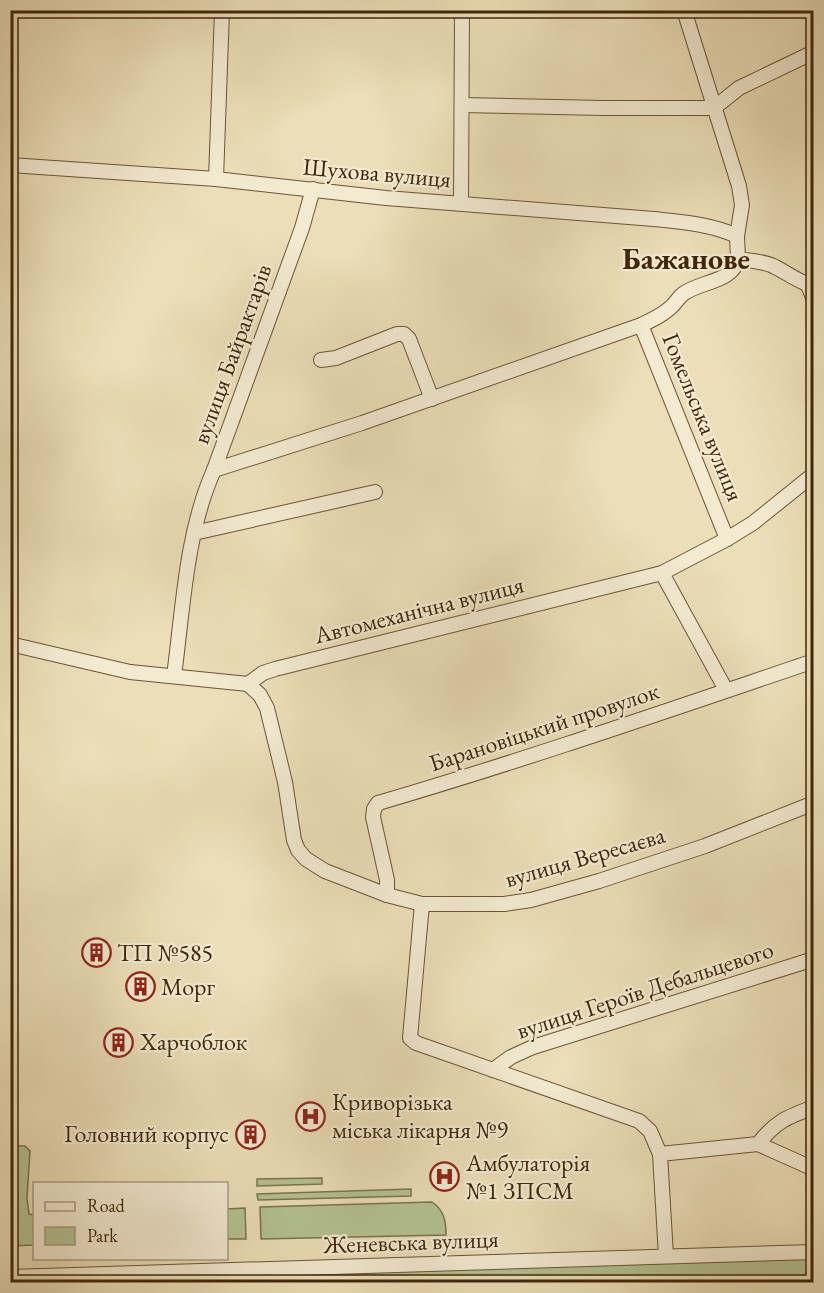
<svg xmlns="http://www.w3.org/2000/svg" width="824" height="1293" viewBox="0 0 824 1293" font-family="'EB Garamond',serif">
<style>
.green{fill:#b4c292;stroke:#7a744e;stroke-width:1.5}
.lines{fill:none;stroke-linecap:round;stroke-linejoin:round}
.street-casing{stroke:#6b5536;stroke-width:16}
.street{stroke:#f2ead1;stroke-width:14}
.labels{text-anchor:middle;stroke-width:4.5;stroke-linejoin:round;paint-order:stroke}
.street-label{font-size:24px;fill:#40270a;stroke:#f2ead1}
.poi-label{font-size:24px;fill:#40270a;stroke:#f2ead1;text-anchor:start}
.district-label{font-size:30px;font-weight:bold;fill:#40270a;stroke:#f2ead1}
</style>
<rect width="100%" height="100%" fill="#ebdeb8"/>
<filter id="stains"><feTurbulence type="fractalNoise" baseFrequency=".00333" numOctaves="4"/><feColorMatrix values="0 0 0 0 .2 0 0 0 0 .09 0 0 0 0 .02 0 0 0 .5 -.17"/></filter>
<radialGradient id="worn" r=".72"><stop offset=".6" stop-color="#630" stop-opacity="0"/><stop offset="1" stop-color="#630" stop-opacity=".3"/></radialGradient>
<g class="green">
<path d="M10,1146H25L30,1151L27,1198L29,1214L34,1215V1245L11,1246Z"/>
<path d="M322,1178V1184L257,1186V1179Z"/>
<path d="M411,1189V1196L258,1200L257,1194Z"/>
<path d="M432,1202C444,1210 446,1221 446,1235L261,1239L260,1207Z"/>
<path d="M245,1208L246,1239H227V1209Z"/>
<path d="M814,1252L813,1282H11Z"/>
</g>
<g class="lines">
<defs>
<g id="street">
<path d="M684,10L739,186L742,205L737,236L738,259C749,261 761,261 771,265C783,270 803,285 814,286"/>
<path d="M462,105L604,108H714L739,88L814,52"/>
<path d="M10,165L216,179L386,198L654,219C682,222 711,224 737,236"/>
<path d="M216,179L222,10"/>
<path d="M461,203L462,10"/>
<path d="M808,285L814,300"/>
<path d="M321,360L336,358L397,334H404L409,339L432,399"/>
<path d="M214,470L362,423L641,325"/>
<path d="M194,533L375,492"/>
<path d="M727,539L641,325C652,320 661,316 670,308C675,304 678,298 683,294C700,281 732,283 738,259"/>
<path d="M662,573L726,690"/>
<path d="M10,644L130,672L248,684L263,673L275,669L662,573L727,539L753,523L814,474"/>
<path d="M174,676C183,609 186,532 214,470L302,228L313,189"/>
<path d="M248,684L260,695L267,708L285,782L294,840L298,850L306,859L325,871L387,895L422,904H504L531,900L599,881L705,846L814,803"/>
<path d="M387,895V880L373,817L374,809L378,803C525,760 669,710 814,661"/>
<path d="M422,904L410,1038L416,1043L639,1121L650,1131L660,1154"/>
<path d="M493,1070L511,1057L533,1047L814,959"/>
<path d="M758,1144L814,1169"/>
<path d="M666,1256L660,1154L758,1144C776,1121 787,1117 814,1107"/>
<path d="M10,1277L814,1252"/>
</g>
</defs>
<use href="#street" class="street-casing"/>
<use href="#street" class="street"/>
</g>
<defs>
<symbol id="building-ring" viewBox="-11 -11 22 22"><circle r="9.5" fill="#f2ead1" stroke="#8f2418" stroke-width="1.5"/><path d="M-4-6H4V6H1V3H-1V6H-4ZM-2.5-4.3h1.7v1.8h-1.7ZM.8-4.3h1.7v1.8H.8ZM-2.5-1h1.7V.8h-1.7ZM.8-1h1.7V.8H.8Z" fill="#8f2418"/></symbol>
<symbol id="hospital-ring" viewBox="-11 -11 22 22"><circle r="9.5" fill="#f2ead1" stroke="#8f2418" stroke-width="1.5"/><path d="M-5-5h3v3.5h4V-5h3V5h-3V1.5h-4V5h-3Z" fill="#8f2418"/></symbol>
</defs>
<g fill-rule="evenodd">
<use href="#building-ring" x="80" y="936" width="33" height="33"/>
<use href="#building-ring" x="124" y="970" width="33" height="33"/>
<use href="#building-ring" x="102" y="1026" width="33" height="33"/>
<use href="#hospital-ring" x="294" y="1100" width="33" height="33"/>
<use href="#building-ring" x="234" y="1118" width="33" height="33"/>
<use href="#hospital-ring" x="428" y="1160" width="33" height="33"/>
</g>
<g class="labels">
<g class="street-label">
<text transform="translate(377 173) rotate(5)" y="8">Шухова вулиця</text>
<text transform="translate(232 354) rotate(-70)" y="8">вулиця Байрактарів</text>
<text transform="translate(703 417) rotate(68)" y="8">Гомельська вулиця</text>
<text transform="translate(419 610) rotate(-14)" y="8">Автомеханічна вулиця</text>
<text transform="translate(544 727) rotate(-18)" y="8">Барановіцький провулок</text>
<text transform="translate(585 857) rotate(-16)" y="8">вулиця Вересаєва</text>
<text transform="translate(645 990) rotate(-18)" y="8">вулиця Героїв Дебальцевого</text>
<text transform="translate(411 1242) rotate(-2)" y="8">Женевська вулиця</text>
</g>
<g class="poi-label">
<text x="117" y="961">ТП №585</text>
<text x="161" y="995">Морг</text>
<text x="140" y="1050">Харчоблок</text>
<text x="332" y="1110">Криворізька<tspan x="332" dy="28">міська лікарня №9</tspan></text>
<text x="229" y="1142" text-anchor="end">Головний корпус</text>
<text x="466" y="1171">Амбулаторія<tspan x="466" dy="28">№1 ЗПСМ</tspan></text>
</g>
<g class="district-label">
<text x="686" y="269">Бажанове</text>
</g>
</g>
<rect width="824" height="1293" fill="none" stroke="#ebdeb8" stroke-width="36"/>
<rect x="12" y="12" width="800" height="1269" fill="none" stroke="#40270a" stroke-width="3"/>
<rect x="18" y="18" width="788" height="1257" fill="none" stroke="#40270a" stroke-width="1.5"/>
<rect x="33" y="1182" width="195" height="78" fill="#f2ead1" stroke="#ab9c81" stroke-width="1.5"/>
<rect x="45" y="1202" width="30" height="9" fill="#f2ead1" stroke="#ab9c81" stroke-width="1.5"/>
<text x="87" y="1212" font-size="18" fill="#40270a">Road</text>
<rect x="45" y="1227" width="30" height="18" fill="#b4c292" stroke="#ab9c81" stroke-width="1.5"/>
<text x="87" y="1242" font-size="18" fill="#40270a">Park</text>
<rect width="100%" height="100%" filter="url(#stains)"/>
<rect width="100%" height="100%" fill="url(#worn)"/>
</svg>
